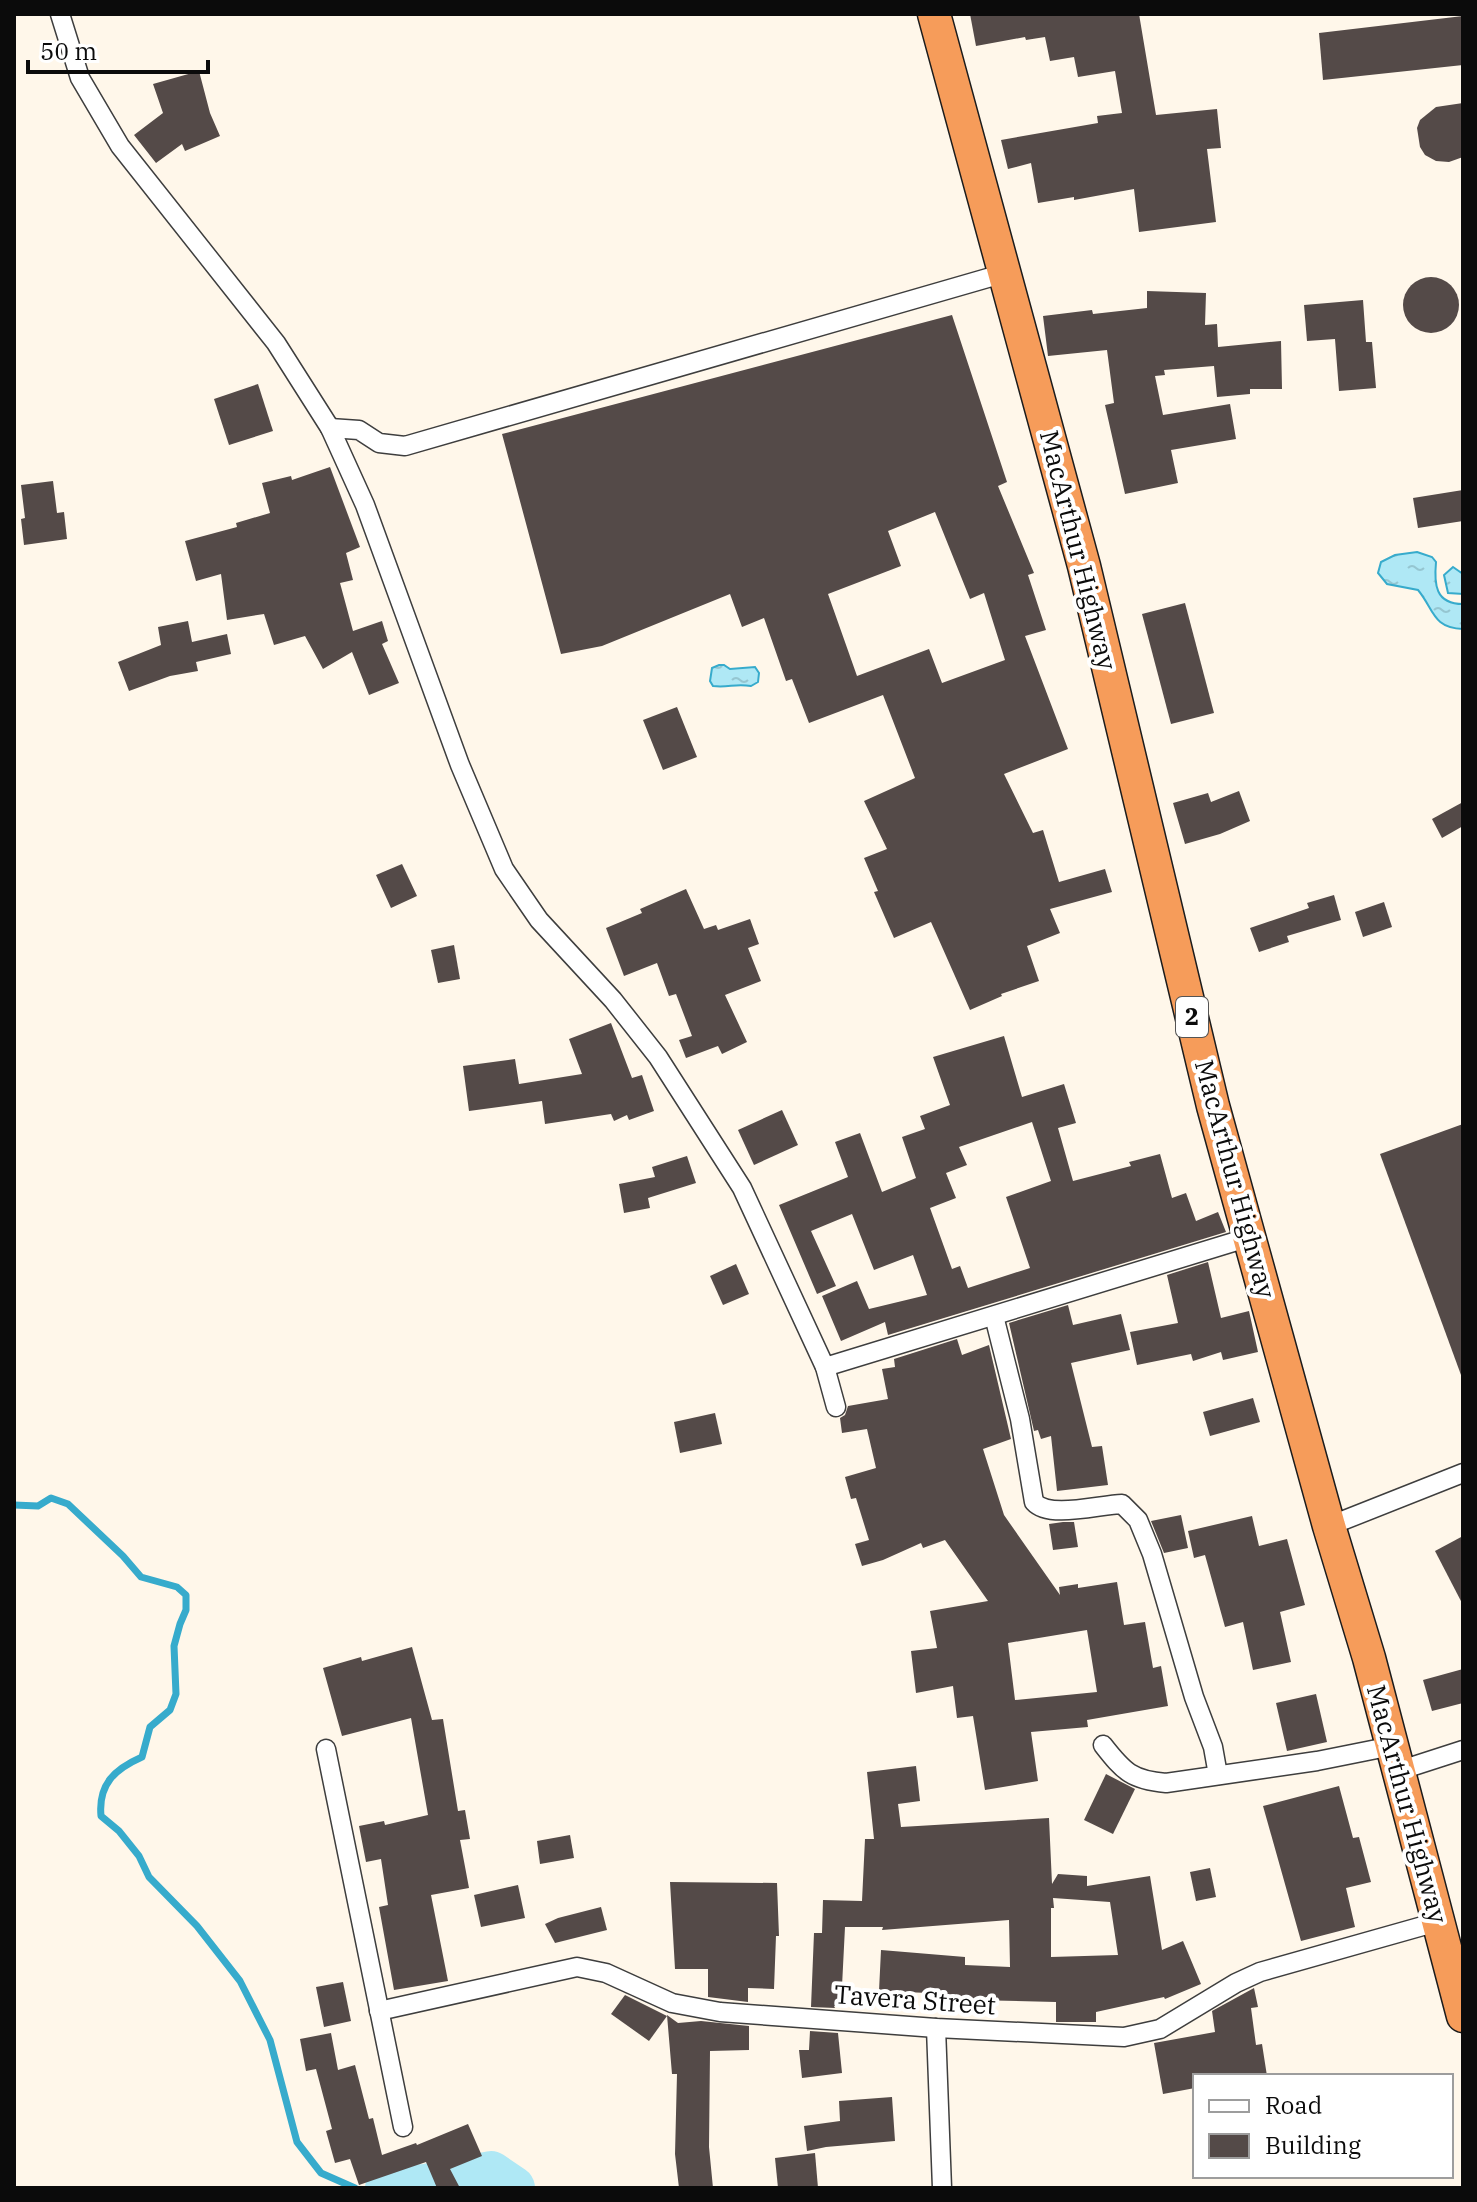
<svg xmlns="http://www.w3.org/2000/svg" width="1477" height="2202" viewBox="0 0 1477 2202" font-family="'IBM Plex Serif',serif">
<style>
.water{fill:url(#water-ripples);stroke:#37abcc;stroke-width:2}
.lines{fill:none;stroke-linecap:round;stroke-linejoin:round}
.stream{stroke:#37abcc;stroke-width:7}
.river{stroke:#afe8f5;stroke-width:44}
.building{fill:#544a48;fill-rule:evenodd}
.minor-casing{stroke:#3e3e3e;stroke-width:21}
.trunk-casing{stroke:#1c1c1c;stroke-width:35}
.minor{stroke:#fff;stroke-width:18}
.trunk{stroke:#f69c5a;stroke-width:32}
.labels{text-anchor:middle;stroke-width:8;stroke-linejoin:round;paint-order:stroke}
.shield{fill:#fff;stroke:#545454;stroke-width:2}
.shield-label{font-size:24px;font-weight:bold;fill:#0b0b0b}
.street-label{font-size:26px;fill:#0b0b0b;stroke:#fff}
</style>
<defs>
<pattern id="water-ripples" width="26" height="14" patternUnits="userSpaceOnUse" patternTransform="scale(2)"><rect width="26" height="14" fill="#afe8f5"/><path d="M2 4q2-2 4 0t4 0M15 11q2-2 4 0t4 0" fill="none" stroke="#95c6d1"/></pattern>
</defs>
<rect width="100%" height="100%" fill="#fff7ea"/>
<g class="water">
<path d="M1417,552L1432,557L1436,562C1434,584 1435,604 1463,604V629C1432,628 1434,609 1418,590L1387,584L1378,573L1381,562L1395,555Z"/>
<path d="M1453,567L1463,574V594L1448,593L1444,575Z"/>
<path d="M719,665H724L730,669L755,667L759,673L758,682L751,686C735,683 729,688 713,686L710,681L712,668Z"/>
</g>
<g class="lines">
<path class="stream" d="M14,1505L38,1506L51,1498L68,1504L123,1556L141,1577L177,1587L186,1595V1610L180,1624L174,1646L176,1694L170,1710L150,1727L142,1757C115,1769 98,1784 101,1816L119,1831L139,1856L149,1877L197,1926L240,1981L270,2040L297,2142L321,2173L355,2188"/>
<path class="river" d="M387,2188L425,2186L491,2173L513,2188"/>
</g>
<g class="building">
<path d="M970,14H1139L1156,115L1217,109L1221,148L1207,149L1216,222L1139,232L1134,189L1074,200V197L1038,203L1031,163L1008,169L1001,140L1098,123L1097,116L1122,113L1115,71L1078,77L1074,57L1050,61L1045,37L1026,40L1025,37L976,46Z"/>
<path d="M1463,16V65L1323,80L1319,33Z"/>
<path d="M199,71L210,113L220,136L185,151L182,144L156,163L134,135L163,113L153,84Z"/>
<path d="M1463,103V157L1449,162L1436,161L1425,155L1420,147L1417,128L1420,120L1436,107Z"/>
<circle cx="1431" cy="305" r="28"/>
<path d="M1147,291L1206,293L1205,325L1217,324L1218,347L1281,341L1282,389H1250V394L1217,397L1214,366L1164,370L1165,375L1155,376L1163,415L1230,404L1236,439L1171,450L1178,483L1125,494L1105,405L1114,403L1107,350L1048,356L1043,316L1092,310L1093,314L1147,308Z"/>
<path d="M1363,300L1366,342H1372L1376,388L1339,391L1335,339L1307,341L1304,305Z"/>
<path d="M952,315L1007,482L998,486L1034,573L1028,575L1046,630L1025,636L1068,749L1004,774L1033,833L1043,830L1059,882L1105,869L1112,892L1050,909L1060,933L1027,946L1039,981L1001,994L1002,996L970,1010L931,922L894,938L874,892L878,891L864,858L887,849L864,801L915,778L883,695L809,723L792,679L786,681L764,618L742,627L730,594L602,646L561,654L502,434ZM935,512L970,599L984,593L1005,660L942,683L929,649L857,676L828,594L901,566L888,531Z"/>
<path d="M258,384L273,431L229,445L214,399Z"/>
<path d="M330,467L360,547L346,553L353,580L340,583L353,631L382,621L388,641L382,644L399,683L369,695L352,652L323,669L305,636L274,645L264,614L227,620L221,574L196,581L185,541L237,527L236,523L270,513L262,483L291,476L292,480Z"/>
<path d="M53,481L57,513L64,512L67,539L24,545L21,519L25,518L21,485Z"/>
<path d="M1463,490V521L1418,528L1413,498Z"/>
<path d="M1185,603L1214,713L1171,724L1142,614Z"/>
<path d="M188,621L192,642L227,634L231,654L196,662L198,671L170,676L129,691L118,662L161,645L158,627Z"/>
<path d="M677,707L697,757L663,770L643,720Z"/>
<path d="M1239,791L1250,821L1220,834L1185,844L1173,803L1208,793L1211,802Z"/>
<path d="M1463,802V826L1442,838L1432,819Z"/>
<path d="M402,864L417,896L391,908L376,875Z"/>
<path d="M686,889L704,929L716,925L718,930L750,919L759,944L748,948L761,981L725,995L747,1042L722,1054L718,1046L686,1058L679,1040L692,1036L676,994L669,996L657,963L624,976L606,928L642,913L640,909Z"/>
<path d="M1334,895L1341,920L1287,936L1289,942L1259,952L1250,928L1309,908L1307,903Z"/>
<path d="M1384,902L1392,927L1363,937L1355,912Z"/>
<path d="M454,945L460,979L438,983L431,950Z"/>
<path d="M611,1023L632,1078L642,1075L654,1111L629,1120L627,1115L614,1121L611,1114L545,1124L542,1101L469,1111L463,1066L515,1059L519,1084L582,1074L569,1039Z"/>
<path d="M1004,1036L1022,1097L1064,1084L1076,1123L1058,1128L1073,1181L1131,1166L1129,1162L1160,1154L1172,1198L1186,1193L1196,1221L1218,1212L1226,1232L888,1335L885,1322L841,1341L822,1296L857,1281L869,1309L927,1295L913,1255L874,1270L852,1214L811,1231L836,1286L817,1294L779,1205L848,1177L835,1142L860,1133L882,1192L916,1178L902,1137L925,1129L920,1116L950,1105L933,1057ZM1032,1122L1051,1181L1006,1197L1030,1268L968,1288L960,1266L952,1269L930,1208L956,1198L946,1173L967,1165L959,1147Z"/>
<path d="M782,1110L798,1145L754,1165L738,1130Z"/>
<path d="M1463,1124V1374L1461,1375L1380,1154Z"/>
<path d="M687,1156L696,1183L648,1198L650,1208L624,1213L619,1184L655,1177L652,1167Z"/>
<path d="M1208,1262L1221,1318L1249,1311L1258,1352L1223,1360L1221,1352L1193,1361L1191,1354L1137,1365L1130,1332L1178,1323L1167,1275Z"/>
<path d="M736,1264L749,1294L723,1305L710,1276Z"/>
<path d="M1068,1305L1073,1325L1121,1314L1130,1350L1071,1363L1092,1447L1102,1446L1108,1485L1057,1491L1051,1436L1041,1439L1038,1430L1034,1431L1009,1323Z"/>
<path d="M957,1339L962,1355L989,1345L1011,1439L983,1449L1004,1515L1060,1595L1059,1587L1078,1584V1588L1117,1582L1124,1625L1145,1622L1153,1668L1161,1666L1168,1706L1087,1720L1088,1727L1031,1732L1038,1781L985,1790L973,1716L957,1718L953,1686L916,1693L911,1651L937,1648L930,1611L988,1601L945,1540L923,1548L921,1543L883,1560L862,1566L855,1544L869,1540L856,1498L851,1499L845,1477L876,1468L867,1429L842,1433L840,1418L845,1415L848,1406L888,1399L882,1369L895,1367L894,1359ZM1087,1630L1097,1692L1015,1700L1008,1643Z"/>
<path d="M1253,1398L1260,1422L1210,1436L1203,1412Z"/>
<path d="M715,1413L722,1444L680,1453L674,1422Z"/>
<path d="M1181,1515L1188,1548L1164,1553L1151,1521Z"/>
<path d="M1252,1516L1259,1546L1287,1539L1305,1605L1280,1612L1291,1662L1253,1670L1243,1622L1225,1627L1205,1555L1194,1558L1188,1531Z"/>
<path d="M1063,1522H1074L1078,1547L1053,1550L1049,1524Z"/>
<path d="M1463,1536V1605L1435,1551Z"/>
<path d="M412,1647L432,1720L443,1719L458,1811L465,1810L470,1839L460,1840L469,1888L431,1895L448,1981L394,1990L379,1907L388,1905L381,1859L366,1862L359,1826L384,1821L385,1825L428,1815L411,1718L342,1736L323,1668L361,1657L362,1661Z"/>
<path d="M1463,1669V1703L1432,1711L1423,1680Z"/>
<path d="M1316,1694L1327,1742L1287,1751L1276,1703Z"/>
<path d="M916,1766L920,1801L898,1804L901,1827L1049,1818L1052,1884L1058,1874L1087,1876V1886L1150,1876L1162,1950L1183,1941L1201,1984L1165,1999L1164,1997L1096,2012V2022H1056V2002L972,2000L928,1996L929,1993L879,1991L881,1950L965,1957V1965L1010,1967L1009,1920L882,1930L883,1927H845L841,2006H834L835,2008L811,2007L814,1933H822L823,1900L862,1901L865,1839H874L867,1772ZM1053,1898L1110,1902L1118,1955L1051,1957V1908H1054Z"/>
<path d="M1106,1774L1135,1789L1113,1834L1084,1820Z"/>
<path d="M1339,1786L1353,1838L1359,1837L1371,1882L1346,1888L1355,1927L1301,1941L1263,1806Z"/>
<path d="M570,1835L574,1858L540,1864L537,1841Z"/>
<path d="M1210,1868L1216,1897L1196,1901L1190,1872Z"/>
<path d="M670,1882L777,1883L779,1936H776L774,1989L748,1988V2002L708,1997V1969H675Z"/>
<path d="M518,1885L525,1918L481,1927L474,1895Z"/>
<path d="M601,1907L607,1930L555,1943L545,1924L558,1918Z"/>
<path d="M343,1982L351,2021L324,2027L316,1987Z"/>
<path d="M1254,1988L1258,2007L1251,2008L1256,2045L1262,2044L1267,2076H1195V2088L1163,2094L1154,2043L1215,2032L1212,2011Z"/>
<path d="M625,1995L667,2016L649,2041L611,2014Z"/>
<path d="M667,2015L678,2023L701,2021L749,2026V2050L710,2051L709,2147L713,2188H679L675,2154L677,2074H672Z"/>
<path d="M810,2031L838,2033L842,2073L802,2078L799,2050H809Z"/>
<path d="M331,2033L338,2070L355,2065L369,2119L373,2118L382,2155L416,2143L417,2145L468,2124L482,2156L450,2169L460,2188H437L426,2162L359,2185L350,2159L335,2163L326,2131L332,2129L316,2069L306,2071L300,2039Z"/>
<path d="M892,2097L895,2141L826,2147L807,2151L804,2126L840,2121L839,2101Z"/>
<path d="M815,2153L818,2188H778L775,2158Z"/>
</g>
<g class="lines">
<defs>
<g id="minor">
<path d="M60,14L80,78L120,146L276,343L330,428L365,505L460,765L504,869L539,920L613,1000L658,1057L742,1188L825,1367L836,1407"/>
<path d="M330,428L359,430L379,443L405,446L1005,273"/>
<path d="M994,1316L1020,1419L1034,1502C1049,1519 1098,1505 1122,1504L1138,1520L1152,1554L1194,1697L1213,1747L1218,1775"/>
<path d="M825,1367L1250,1237"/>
<path d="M1329,1526L1463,1473"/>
<path d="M1103,1745C1124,1772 1132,1780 1166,1783L1317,1761L1392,1746"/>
<path d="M326,1749L403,2127"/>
<path d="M1398,1771L1463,1750"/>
<path d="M379,2011L577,1967L606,1973L672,2003L720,2012L936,2028L1124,2037L1160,2029L1236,1983L1260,1972L1437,1922"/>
<path d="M936,2028L942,2188"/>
</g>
<path id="trunk" d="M934,14L1084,566L1213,1106L1329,1526L1369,1658L1463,2016"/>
</defs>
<use href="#minor" class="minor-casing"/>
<use href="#trunk" class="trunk-casing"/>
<use href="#minor" class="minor"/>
<use href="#trunk" class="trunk"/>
</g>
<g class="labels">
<rect class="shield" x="1176" y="997" width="32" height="40" rx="6"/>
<g class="shield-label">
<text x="1192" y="1025">2</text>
</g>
<g class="street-label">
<text transform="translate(1078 550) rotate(76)" y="9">MacArthur Highway</text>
<text transform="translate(1235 1179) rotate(75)" y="9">MacArthur Highway</text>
<text transform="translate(1407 1804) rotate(75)" y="9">MacArthur Highway</text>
<text transform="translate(915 2000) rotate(4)" y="9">Tavera Street</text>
</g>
</g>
<rect width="1477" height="2202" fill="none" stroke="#0b0b0b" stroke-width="32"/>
<rect x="1193" y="2074" width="260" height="104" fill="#ffffff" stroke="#9d9d9d" stroke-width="2"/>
<rect x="1209" y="2100" width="40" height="12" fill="#ffffff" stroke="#9d9d9d" stroke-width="2"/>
<text x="1265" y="2114" font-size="24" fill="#0b0b0b">Road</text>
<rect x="1209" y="2134" width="40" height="24" fill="#544a48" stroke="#9d9d9d" stroke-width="2"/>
<text x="1265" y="2154" font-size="24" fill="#0b0b0b">Building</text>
<path d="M28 60v12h180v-12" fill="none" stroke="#0b0b0b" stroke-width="4"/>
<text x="40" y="60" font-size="24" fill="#0b0b0b" stroke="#ffffff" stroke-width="6" paint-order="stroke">50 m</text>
</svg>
